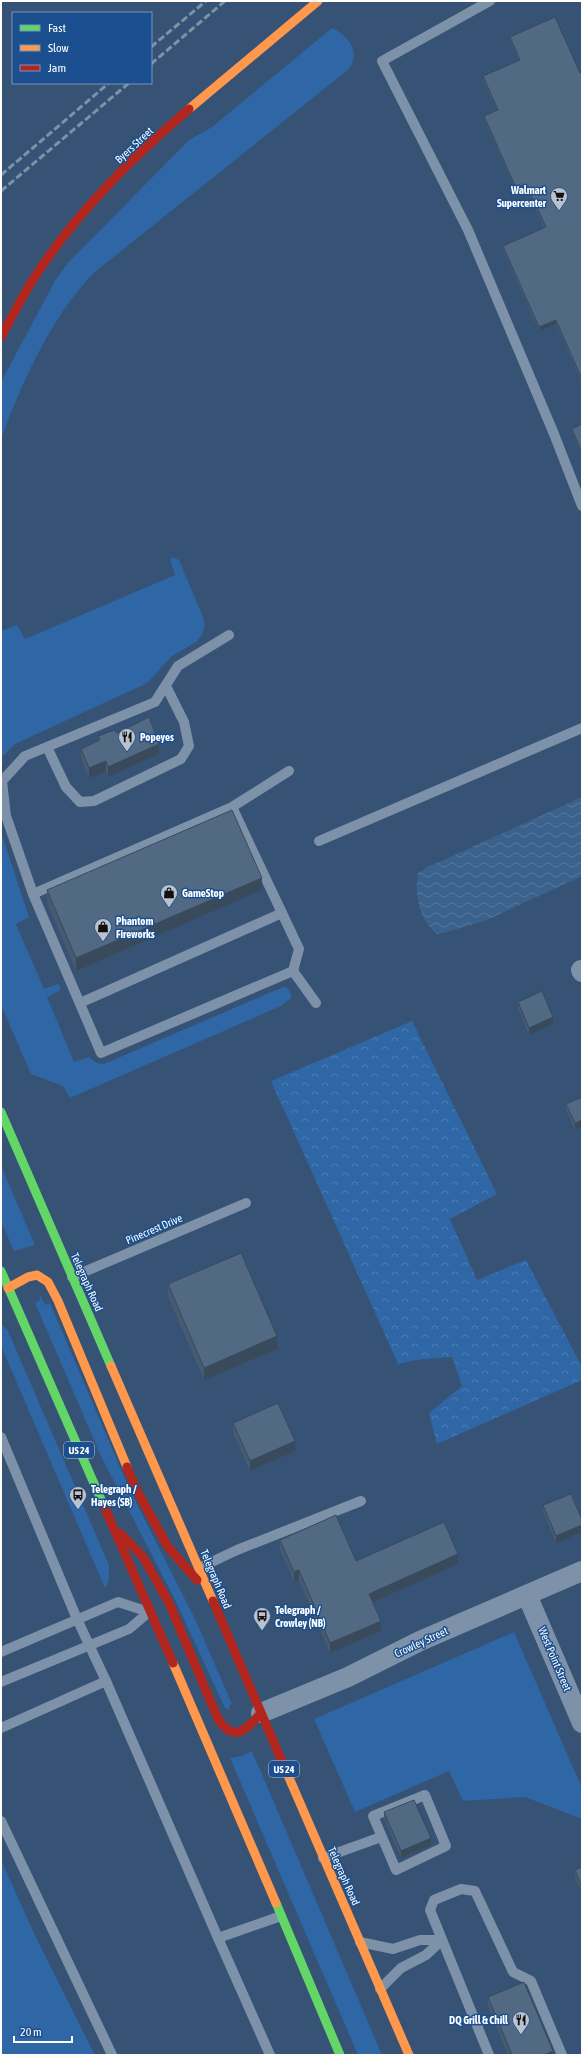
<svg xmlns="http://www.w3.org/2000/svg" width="583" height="2056" viewBox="0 0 583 2056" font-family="'Asap Condensed',sans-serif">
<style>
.green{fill:#2f66a5}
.forest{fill:url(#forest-crowns)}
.water{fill:url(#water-waves)}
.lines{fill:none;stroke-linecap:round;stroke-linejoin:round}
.lane{stroke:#7d92a8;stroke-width:10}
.street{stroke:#7d92a8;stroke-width:20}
.fast{stroke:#63d668;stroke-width:9}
.slow{stroke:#ff974d;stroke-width:9}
.jam{stroke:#b3261e;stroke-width:9}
.rail{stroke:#7e92a7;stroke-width:3;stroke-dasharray:7 3;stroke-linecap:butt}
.wall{fill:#475a72}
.shaded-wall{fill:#394a5c}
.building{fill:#526984;stroke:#394a5c}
.labels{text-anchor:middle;stroke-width:3;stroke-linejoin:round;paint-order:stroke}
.shield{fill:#1b4f8f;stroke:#bbcadd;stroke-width:1}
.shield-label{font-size:10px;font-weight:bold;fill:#fff}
.street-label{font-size:11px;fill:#fff;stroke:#1b4f8f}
.poi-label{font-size:11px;font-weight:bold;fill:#fff;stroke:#1b4f8f;text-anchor:start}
</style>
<defs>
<pattern id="forest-crowns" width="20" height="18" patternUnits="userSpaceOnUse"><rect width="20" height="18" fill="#2f66a5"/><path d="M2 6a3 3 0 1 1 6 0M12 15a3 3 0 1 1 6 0" fill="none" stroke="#4e7db2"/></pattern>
<pattern id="water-waves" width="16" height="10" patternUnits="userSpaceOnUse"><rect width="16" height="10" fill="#3b618d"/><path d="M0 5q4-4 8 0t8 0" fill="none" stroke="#58799e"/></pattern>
</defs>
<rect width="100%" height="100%" fill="#365274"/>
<g class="green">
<path d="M332,28C349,36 361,52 349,69L96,271C54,311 21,384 1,439V382L56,279L67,264L189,140L212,127Z"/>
<path d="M173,557L179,560L201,612L205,624L202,635L196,642L172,656L148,682L143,685L15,744L1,758V631L17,625L25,639L175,575L170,560Z"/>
<path d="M1,832L29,917L16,924L44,989L58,984L61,987L59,991L47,997L74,1062L89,1057L97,1063L104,1064L283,987L288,988L291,994V998L281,1006L70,1098L63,1086L31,1074L1,1005Z"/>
<path d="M1,1166L35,1245L14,1251L1,1222Z"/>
<path d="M39,1293L45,1305L50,1303L129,1488L196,1621L232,1704L229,1706L230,1710L225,1708L176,1602L101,1456L35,1303L40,1300Z"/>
<path d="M1,1324L8,1331L109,1565V1580L105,1588L1,1346Z"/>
<path d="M514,1632L582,1788V1819L525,1797L463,1801L449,1771L355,1812L314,1719Z"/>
<path d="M252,1751L382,2055H358L230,1758L241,1756Z"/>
<path d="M1,1860L34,1933L95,2055H1Z"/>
</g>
<path class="forest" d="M412,1021L497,1194L450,1219L477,1280L526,1260L582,1367V1380L437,1444L429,1413L462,1386L452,1357L416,1360L398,1364L271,1081Z"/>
<path class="water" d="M582,797V876L487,920L444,933L437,934C419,921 414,894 418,873L428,867Z"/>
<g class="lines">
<g class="lane">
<path d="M490,1L382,61L468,230L554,434L582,506"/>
<path d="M229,635L178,666L155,702L25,756L2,781L6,816L33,894L232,807L289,771"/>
<path d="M47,747L66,787L80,802L94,801L181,759L189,746L184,722L166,686"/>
<path d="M232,807L299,949L293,971"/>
<path d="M319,841L582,728"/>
<path d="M33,894L101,1053L293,971L316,1003"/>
<path d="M80,1003L282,913"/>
<path d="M72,1277L246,1203"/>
<path d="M1,1437L77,1619L106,1681"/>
<path d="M199,1568L237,1550L361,1501"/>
<path d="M1,1652L118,1602L149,1612L129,1629L1,1682"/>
<path d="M1,1728L106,1681L218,1938L281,1916"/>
<path d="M425,1795L446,1846L396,1870L373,1816Z"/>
<path d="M1,1821L112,2055"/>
<path d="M323,1858L381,1837"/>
<path d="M218,1938L270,2055"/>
<path d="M360,1942L393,1949L420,1940H442"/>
<path d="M380,1989L401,1968L426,1955L442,1940"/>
<path d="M489,2055L430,1910L434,1900L461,1889L475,1891L513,1972L531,1981L562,2055"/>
</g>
<g class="street">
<path d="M581,970L582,972"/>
<path d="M527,1595L582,1723"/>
<path d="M261,1713L348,1677L420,1641L582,1571"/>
</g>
<g class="fast">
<path d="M1,1112L111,1366"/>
<path d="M1,1271L103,1504"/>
<path d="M276,1903L340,2055"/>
</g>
<g class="slow">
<path d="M189,109L318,1"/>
<path d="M8,1288L28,1277L37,1275L48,1282L58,1301L127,1467"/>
<path d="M111,1366L213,1601"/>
<path d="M173,1663L276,1903"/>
<path d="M287,1773L409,2055"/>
</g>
<g class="jam">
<path d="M1,337C10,320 19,303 29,286C70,219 129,160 189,109"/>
<path d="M127,1467L136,1489L168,1547L197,1580"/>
<path d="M103,1504L173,1663"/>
<path d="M121,1534L143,1557L169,1603L218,1719C224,1727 229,1734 240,1732L250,1725L261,1713"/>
<path d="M213,1601L287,1773"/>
</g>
<g class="rail">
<path d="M151,47L206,1"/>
<path d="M151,64L225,1"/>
<path d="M1,175L109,83"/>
<path d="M1,191L129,83"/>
</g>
</g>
<g class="wall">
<path d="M510,37L580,73L582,72V383L556,324L539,331L503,250V246L544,228L526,187L516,191L484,119V116L497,110L483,80V76L519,61L510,40Z"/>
<path d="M582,424V456L572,432V429Z"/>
<path d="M117,733L159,754L108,777L106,771L89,778L81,759V749L98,741V736Z"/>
<path d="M47,890H262L76,971L47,903Z"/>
<path d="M518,1002L553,1024L529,1035L518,1008Z"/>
<path d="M582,1097L575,1130L566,1110V1104Z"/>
<path d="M168,1284L277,1349L204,1380L168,1297Z"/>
<path d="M233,1423L295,1451L250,1471L233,1433Z"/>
<path d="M571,1494L556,1543L543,1512V1505Z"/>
<path d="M280,1540L356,1561L458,1564L373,1602L381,1631L330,1653L299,1580L294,1582L280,1550Z"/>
<path d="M384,1812L431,1845L401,1858L384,1819Z"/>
<path d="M582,1867V1894L575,1877V1870Z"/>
<path d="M488,1997L553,2055H508L488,2007Z"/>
</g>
<g class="shaded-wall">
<path d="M526,184V187L516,191V188Z"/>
<path d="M556,320V324L539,331V327Z"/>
<path d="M159,744V754L108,777V767Z"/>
<path d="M106,761V771L89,778V768Z"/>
<path d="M262,878V890L76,971V958Z"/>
<path d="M553,1017V1024L529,1035V1028Z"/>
<path d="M582,1120V1127L575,1130V1123Z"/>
<path d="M277,1336V1349L204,1380V1368Z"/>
<path d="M295,1441V1451L250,1471V1461Z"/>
<path d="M582,1525V1532L556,1543V1536Z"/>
<path d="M458,1554V1564L369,1604V1594Z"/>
<path d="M299,1570V1580L294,1582V1572Z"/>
<path d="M381,1621V1631L330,1653V1643Z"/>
<path d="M431,1838V1845L401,1858V1851Z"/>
<path d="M553,2051V2055H544Z"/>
</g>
<g class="building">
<path d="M555,17L580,73L582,72V379L556,320L539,327L503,246L546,227L526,184L516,188L484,116L498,110L483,76L520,60L510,37Z"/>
<path d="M582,424V453L572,429Z"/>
<path d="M149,717L159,744L108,767L106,761L89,768L81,749L100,740L98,736L115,730L117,733Z"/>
<path d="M232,810L262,878L76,958L47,890Z"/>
<path d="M542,991L553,1017L529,1028L518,1002Z"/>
<path d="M582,1097V1120L575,1123L566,1104Z"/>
<path d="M241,1253L277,1336L204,1368L168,1284Z"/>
<path d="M278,1403L295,1441L250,1461L233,1423Z"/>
<path d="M571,1494L582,1520V1525L556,1536L543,1505Z"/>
<path d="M336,1515L356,1561L444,1522L458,1554L369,1594L381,1621L330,1643L299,1570L294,1572L280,1540Z"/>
<path d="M414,1800L431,1838L401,1851L384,1812Z"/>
<path d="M582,1867V1887L575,1870Z"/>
<path d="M524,1982L553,2051L544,2055H512L488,1997Z"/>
</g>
<defs>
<symbol id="supermarket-pin" viewBox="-11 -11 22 30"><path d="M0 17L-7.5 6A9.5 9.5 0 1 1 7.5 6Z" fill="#b9c2ce" stroke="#1b4f8f"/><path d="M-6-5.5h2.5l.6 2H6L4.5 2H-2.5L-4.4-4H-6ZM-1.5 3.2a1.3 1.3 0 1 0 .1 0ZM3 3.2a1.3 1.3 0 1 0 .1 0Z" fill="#111"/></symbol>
<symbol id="restaurant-pin" viewBox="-11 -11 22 30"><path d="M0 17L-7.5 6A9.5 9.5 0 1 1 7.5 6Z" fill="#b9c2ce" stroke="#1b4f8f"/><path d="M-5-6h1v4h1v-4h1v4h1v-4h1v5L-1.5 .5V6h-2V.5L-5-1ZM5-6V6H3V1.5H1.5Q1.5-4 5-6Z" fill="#111"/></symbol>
<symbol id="shop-pin" viewBox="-11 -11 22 30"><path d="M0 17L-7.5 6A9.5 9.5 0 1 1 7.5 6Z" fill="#b9c2ce" stroke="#1b4f8f"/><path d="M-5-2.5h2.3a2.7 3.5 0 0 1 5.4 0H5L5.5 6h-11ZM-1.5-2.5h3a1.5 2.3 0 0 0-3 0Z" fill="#111"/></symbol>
<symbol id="bus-pin" viewBox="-11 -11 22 30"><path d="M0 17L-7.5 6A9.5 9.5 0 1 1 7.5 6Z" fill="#b9c2ce" stroke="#1b4f8f"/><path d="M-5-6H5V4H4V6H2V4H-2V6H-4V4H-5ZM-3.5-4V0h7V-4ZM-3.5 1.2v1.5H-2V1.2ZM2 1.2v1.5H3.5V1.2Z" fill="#111"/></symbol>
</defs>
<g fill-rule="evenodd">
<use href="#supermarket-pin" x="549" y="186" width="20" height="27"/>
<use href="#restaurant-pin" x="117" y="727" width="20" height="27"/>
<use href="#shop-pin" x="159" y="883" width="20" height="27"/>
<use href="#shop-pin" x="93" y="917" width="20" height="27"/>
<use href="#bus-pin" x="68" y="1485" width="20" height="27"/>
<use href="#bus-pin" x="252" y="1606" width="20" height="27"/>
<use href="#restaurant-pin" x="511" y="2010" width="20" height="27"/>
</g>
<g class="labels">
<g class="shield">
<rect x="64" y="1442" width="30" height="16" rx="3"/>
<rect x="269" y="1761" width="30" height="16" rx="3"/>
</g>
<g class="shield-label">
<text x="79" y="1454">US 24</text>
<text x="284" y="1773">US 24</text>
</g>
<g class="street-label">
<text transform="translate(134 145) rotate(-43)" y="4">Byers Street</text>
<text transform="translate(154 1229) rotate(-23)" y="4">Pinecrest Drive</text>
<text transform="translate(87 1282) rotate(66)" y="4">Telegraph Road</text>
<text transform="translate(216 1579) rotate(67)" y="4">Telegraph Road</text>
<text transform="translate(421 1642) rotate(-25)" y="4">Crowley Street</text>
<text transform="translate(555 1659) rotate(67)" y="4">West Point Street</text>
<text transform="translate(344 1876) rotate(66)" y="4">Telegraph Road</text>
</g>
<g class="poi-label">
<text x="546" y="194" text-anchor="end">Walmart<tspan x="546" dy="13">Supercenter</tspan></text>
<text x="140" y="741">Popeyes</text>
<text x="182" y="897">GameStop</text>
<text x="116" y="925">Phantom<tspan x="116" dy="13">Fireworks</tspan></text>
<text x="91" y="1493">Telegraph /<tspan x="91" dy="13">Hayes (SB)</tspan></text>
<text x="275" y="1614">Telegraph /<tspan x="275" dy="13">Crowley (NB)</tspan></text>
<text x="508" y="2024" text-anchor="end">DQ Grill &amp; Chill</text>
</g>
</g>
<rect width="583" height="2056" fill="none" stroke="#ffffff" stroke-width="4"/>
<rect x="12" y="12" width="140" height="72" fill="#1b4f8f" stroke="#7695bc"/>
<rect x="20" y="25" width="20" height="6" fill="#63d668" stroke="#7695bc"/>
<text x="48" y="32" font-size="12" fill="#ffffff">Fast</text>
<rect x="20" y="45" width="20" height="6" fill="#ff974d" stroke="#7695bc"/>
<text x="48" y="52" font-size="12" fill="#ffffff">Slow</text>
<rect x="20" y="65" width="20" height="6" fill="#b3261e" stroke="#7695bc"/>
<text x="48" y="72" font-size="12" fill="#ffffff">Jam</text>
<path d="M14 2036v6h58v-6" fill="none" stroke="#ffffff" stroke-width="2"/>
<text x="20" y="2036" font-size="12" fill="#ffffff" stroke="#1b4f8f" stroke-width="3" paint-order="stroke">20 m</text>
</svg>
